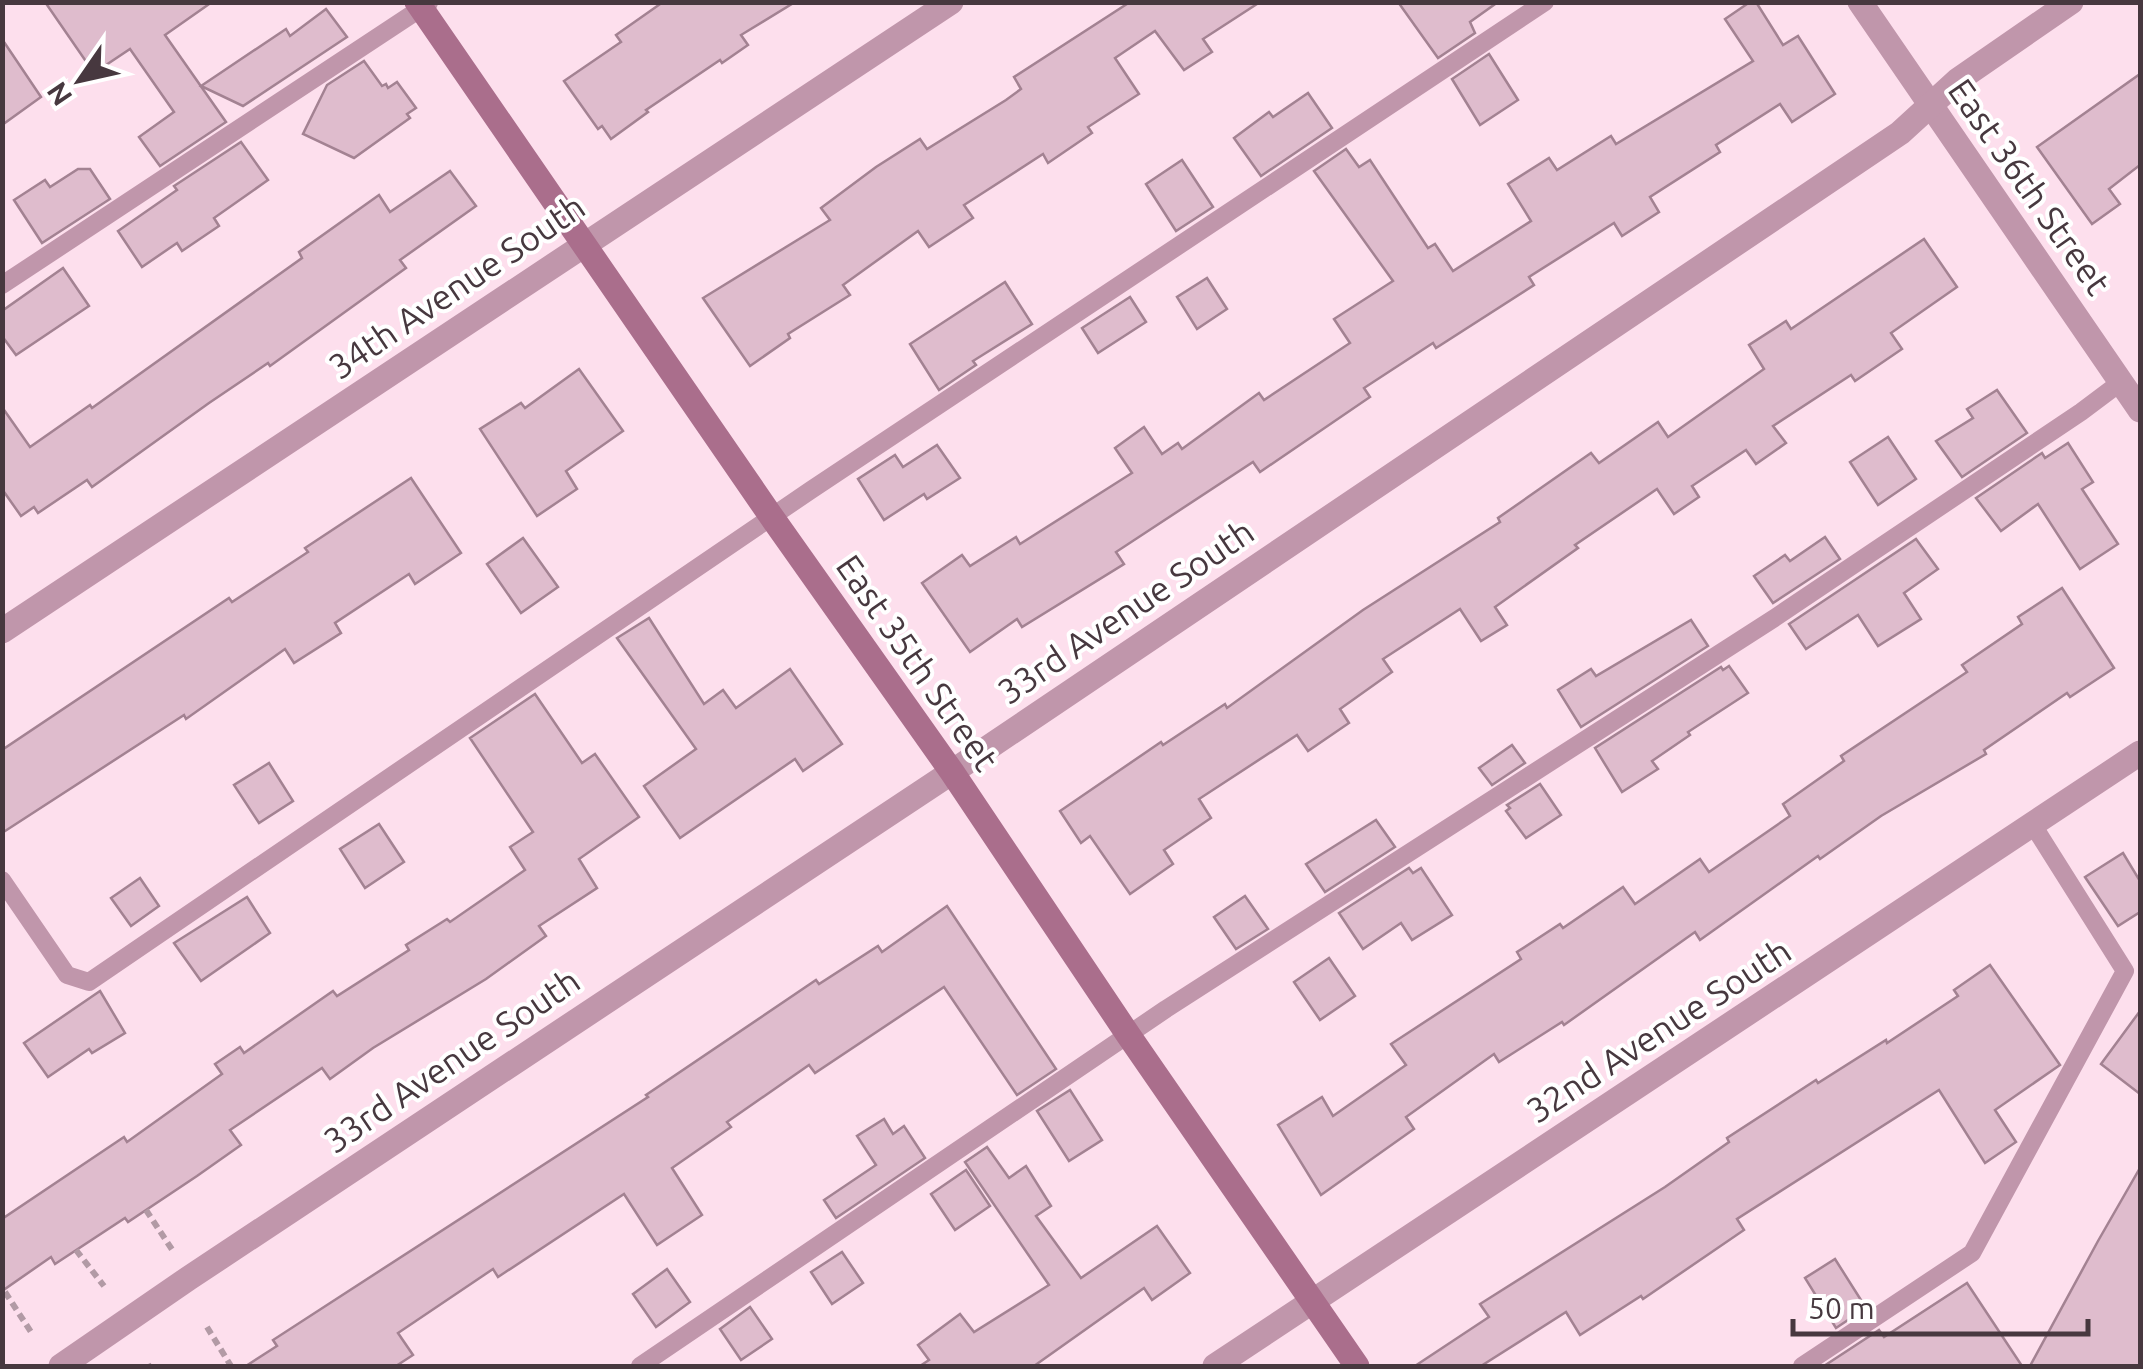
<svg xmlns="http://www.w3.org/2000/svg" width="2143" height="1369" viewBox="0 0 2143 1369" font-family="Ubuntu,sans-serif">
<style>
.building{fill:#dfbccd;stroke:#a38292;stroke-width:2.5}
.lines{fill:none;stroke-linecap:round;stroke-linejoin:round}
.path{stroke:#b29aa5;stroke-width:6;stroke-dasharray:8 5;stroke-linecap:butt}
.lane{stroke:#c096ab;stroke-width:18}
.street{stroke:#c096ab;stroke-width:25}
.secondary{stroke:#aa6e8c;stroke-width:25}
.labels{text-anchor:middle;stroke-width:8;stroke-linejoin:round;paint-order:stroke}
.street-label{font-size:35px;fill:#47383f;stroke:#fff}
</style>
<rect width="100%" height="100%" fill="#fddfed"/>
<g class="building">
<path d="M45,2H212L165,35L226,122L160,166L139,137L174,112L130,49L94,73Z"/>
<path d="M663,2H795L741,35L748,45L722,63L720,60L646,110L648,112L611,139L602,126L598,129L564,81L621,42L616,35Z"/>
<path d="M1130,2H1260L1203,39L1212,52L1184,70L1155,31L1115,58L1139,94L1088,127L1092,133L1048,163L1043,154L964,205L973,218L929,247L918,231L843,285L850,295L788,334L790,338L750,366L703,298L830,220L821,208L876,167L920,139L927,149L1006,100L1021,89L1014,77Z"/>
<path d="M1398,2H1498L1470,22L1475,33L1438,58Z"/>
<path d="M1750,2H1756L1783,45L1798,36L1835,94L1792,122L1780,104L1716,145L1720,152L1650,197L1659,212L1622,236L1614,223L1529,277L1534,285L1436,348L1433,343L1364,388L1370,397L1260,472L1253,462L1116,552L1124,564L1022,627L1017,619L970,652L922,583L962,555L970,566L1016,537L1020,544L1132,473L1115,448L1144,427L1162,454L1178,443L1182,449L1259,393L1264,400L1350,343L1334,319L1393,281L1314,171L1346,149L1359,167L1370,160L1428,248L1435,244L1453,271L1531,221L1508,184L1549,158L1557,170L1611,136L1616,144L1753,61L1725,19Z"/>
<path d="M326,9L347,37L243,106L201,86L286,29L290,36Z"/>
<path d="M2,39L41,97L2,125Z"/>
<path d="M1489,54L1518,100L1480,125L1452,79Z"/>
<path d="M364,61L382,86L386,84L388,88L397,82L416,108L407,114L410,118L354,158L303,134L327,85Z"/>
<path d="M2140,74V165L2109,189L2120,204L2092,224L2037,147Z"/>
<path d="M1308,93L1332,128L1261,176L1234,138L1269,112L1273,117Z"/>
<path d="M241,142L268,180L214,218L219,226L182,251L177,243L142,267L118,231L177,190L174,186Z"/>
<path d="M1182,160L1213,207L1176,231L1146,184Z"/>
<path d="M78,169H90L110,199L42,243L14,200L45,180L50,187Z"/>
<path d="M450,171L476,206L400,260L406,268L270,366L268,363L209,403L92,487L87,480L38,513L34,507L21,516L2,489V407L30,447L90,405L92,408L302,258L299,252L379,195L390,212Z"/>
<path d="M1924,239L1957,287L1891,333L1902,349L1855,381L1851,375L1773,426L1786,443L1756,464L1746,450L1692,486L1699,497L1674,514L1657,489L1575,545L1578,548L1495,607L1507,625L1481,641L1460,609L1383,659L1392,672L1340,709L1349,723L1308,751L1297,735L1199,799L1211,818L1164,850L1173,864L1130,894L1090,836L1081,843L1060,811L1161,742L1163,745L1225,704L1227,708L1363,610L1500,522L1498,518L1591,453L1599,463L1658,422L1668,437L1764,369L1749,345L1786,321L1791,329Z"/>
<path d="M63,268L89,306L16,355L2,336V311Z"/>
<path d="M1207,278L1227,309L1197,329L1177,297Z"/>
<path d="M1005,282L1032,324L973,361L976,365L939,390L910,344Z"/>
<path d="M1130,297L1146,322L1098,353L1082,328Z"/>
<path d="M579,369L623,431L566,471L577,489L537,516L480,429L521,403L525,408Z"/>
<path d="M1997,390L2027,433L1962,477L1936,441L1973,418L1967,409Z"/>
<path d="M1888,437L1916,479L1878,505L1850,462Z"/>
<path d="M2068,443L2093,482L2082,489L2118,544L2080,569L2038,504L2001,531L1976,498L2042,453L2045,458Z"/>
<path d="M937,445L960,478L927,499L924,494L884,520L858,479L895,455L903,467Z"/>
<path d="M411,478L461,553L415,584L409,574L335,623L341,633L294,663L285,649L186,719L184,715L2,833V750L229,598L232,602L308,552L305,548Z"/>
<path d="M1825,537L1840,559L1773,603L1754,576L1785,555L1790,561Z"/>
<path d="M523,538L558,587L521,613L487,564Z"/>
<path d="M1916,539L1938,569L1904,593L1921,619L1878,646L1858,615L1806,649L1789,624Z"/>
<path d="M2062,588L2114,668L2070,697L2067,693L1984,750L1986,754L1881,816L1820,859L1818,856L1700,940L1695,932L1564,1025L1562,1022L1499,1062L1494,1054L1406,1117L1414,1129L1321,1195L1278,1125L1322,1097L1333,1116L1406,1065L1391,1044L1521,959L1517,952L1560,924L1563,928L1623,887L1635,904L1700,859L1709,872L1790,816L1783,804L1844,761L1841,756L1967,672L1962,665L2022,624L2018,617Z"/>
<path d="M649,618L704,704L723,690L736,708L790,669L842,744L803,771L795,759L680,838L644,786L696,749L617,638Z"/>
<path d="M1691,620L1708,646L1581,727L1558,690L1591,669L1596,676Z"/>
<path d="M1729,666L1748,693L1688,732L1690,735L1652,761L1658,769L1622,792L1595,748L1721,667L1723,670Z"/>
<path d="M535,694L582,763L595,754L639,817L579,859L597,888L539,926L546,936L486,979L373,1048L330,1079L322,1068L230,1130L241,1145L197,1176L128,1222L125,1218L55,1264L51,1257L2,1291V1219L124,1137L127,1142L222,1074L215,1064L240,1047L244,1053L333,991L337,996L409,950L406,945L447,919L450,922L525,870L510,847L533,832L470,738Z"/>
<path d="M1512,745L1525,763L1492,785L1479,768Z"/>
<path d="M269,763L293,801L259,823L234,785Z"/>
<path d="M1540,784L1561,815L1526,838L1506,811L1510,808L1507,805Z"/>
<path d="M1376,820L1395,847L1325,892L1306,864Z"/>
<path d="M379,824L404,862L365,888L340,849Z"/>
<path d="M2123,853L2140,881V912L2118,926L2085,877Z"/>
<path d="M1409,868L1413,873L1421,868L1452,915L1412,940L1401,923L1363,949L1339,913Z"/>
<path d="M140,878L159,906L131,926L111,898Z"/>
<path d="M1245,896L1268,929L1236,949L1214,917Z"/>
<path d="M247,897L270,933L201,981L174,943Z"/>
<path d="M947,906L1056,1069L1017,1095L944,987L815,1073L809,1065L727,1122L731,1127L672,1168L702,1215L657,1245L624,1194L498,1277L493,1269L398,1333L413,1355L396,1366H246L277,1346L273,1340L648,1097L646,1095L816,980L819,984L878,946L882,952Z"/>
<path d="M1329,958L1355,996L1320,1020L1294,982Z"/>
<path d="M1990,965L2060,1065L1995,1110L2016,1142L1985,1163L1939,1090L1737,1219L1744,1230L1643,1299L1641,1296L1580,1335L1566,1312L1481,1366H1415L1489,1317L1480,1304L1665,1187L1729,1142L1727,1138L1816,1080L1818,1083L1886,1040L1887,1043L1958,996L1954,990Z"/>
<path d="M100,991L125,1033L92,1053L89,1049L48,1077L24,1043Z"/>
<path d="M2140,1011V1094L2101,1064Z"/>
<path d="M1070,1090L1102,1140L1069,1161L1037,1111Z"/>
<path d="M884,1119L893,1134L904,1126L925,1158L836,1218L824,1200L876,1165L857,1136Z"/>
<path d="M987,1147L1009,1178L1026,1166L1051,1206L1036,1216L1081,1278L1157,1226L1190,1273L1152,1300L1144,1288L1034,1366H920L929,1360L918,1345L960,1314L974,1332L1049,1285L965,1162Z"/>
<path d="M2140,1168V1366H2030L2098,1241Z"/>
<path d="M966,1170L990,1206L955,1230L931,1194Z"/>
<path d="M842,1252L863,1283L832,1304L811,1272Z"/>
<path d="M1835,1259L1866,1308L1836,1328L1805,1278Z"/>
<path d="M667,1269L690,1302L656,1327L633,1294Z"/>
<path d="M1967,1283L2022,1366H1824L1879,1330L1884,1337Z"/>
<path d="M750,1307L772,1339L741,1360L720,1329Z"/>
</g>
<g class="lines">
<g class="path">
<path d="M146,1210L173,1251"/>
<path d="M76,1250L104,1286"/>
<path d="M5,1292L31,1332"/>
<path d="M207,1327L231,1366"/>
<path d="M148,1364L149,1366"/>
</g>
<g class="lane">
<path d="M2,285L429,3"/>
<path d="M2,880L67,975L89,982L811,490L1545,2"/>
<path d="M640,1366L1166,1009L1776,617L2081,412L2121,382"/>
<path d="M1802,1366L1972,1253L2125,971L2033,825"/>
</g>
<g class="street">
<path d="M1860,2L2140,410"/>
<path d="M2,631L951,2"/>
<path d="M61,1366L189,1278L952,772L1900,133L1958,80L2071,2"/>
<path d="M1215,1366L2140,753"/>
</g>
<path class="secondary" d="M417,2L771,516L952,772L1129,1036L1357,1366"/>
</g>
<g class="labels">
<g class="street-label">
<text transform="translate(2029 187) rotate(55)" y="12">East 36th Street</text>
<text transform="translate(457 287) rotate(-34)" y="12">34th Avenue South</text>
<text transform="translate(1126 612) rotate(-34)" y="12">33rd Avenue South</text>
<text transform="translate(917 663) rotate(55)" y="12">East 35th Street</text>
<text transform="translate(1659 1031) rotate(-33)" y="12">32nd Avenue South</text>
<text transform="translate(452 1061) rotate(-34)" y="12">33rd Avenue South</text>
</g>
</g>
<rect width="2143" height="1369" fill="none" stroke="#47383f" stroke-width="10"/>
<g transform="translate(80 80) rotate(236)" stroke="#ffffff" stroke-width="8" paint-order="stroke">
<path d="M0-8L18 38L0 25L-18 38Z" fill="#47383f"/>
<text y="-15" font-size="28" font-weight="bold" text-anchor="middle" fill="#47383f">N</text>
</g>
<path d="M1793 1319v15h295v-15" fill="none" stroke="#47383f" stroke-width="5"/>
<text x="1808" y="1319" font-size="30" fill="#47383f" stroke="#ffffff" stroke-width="8" paint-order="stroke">50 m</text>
</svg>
